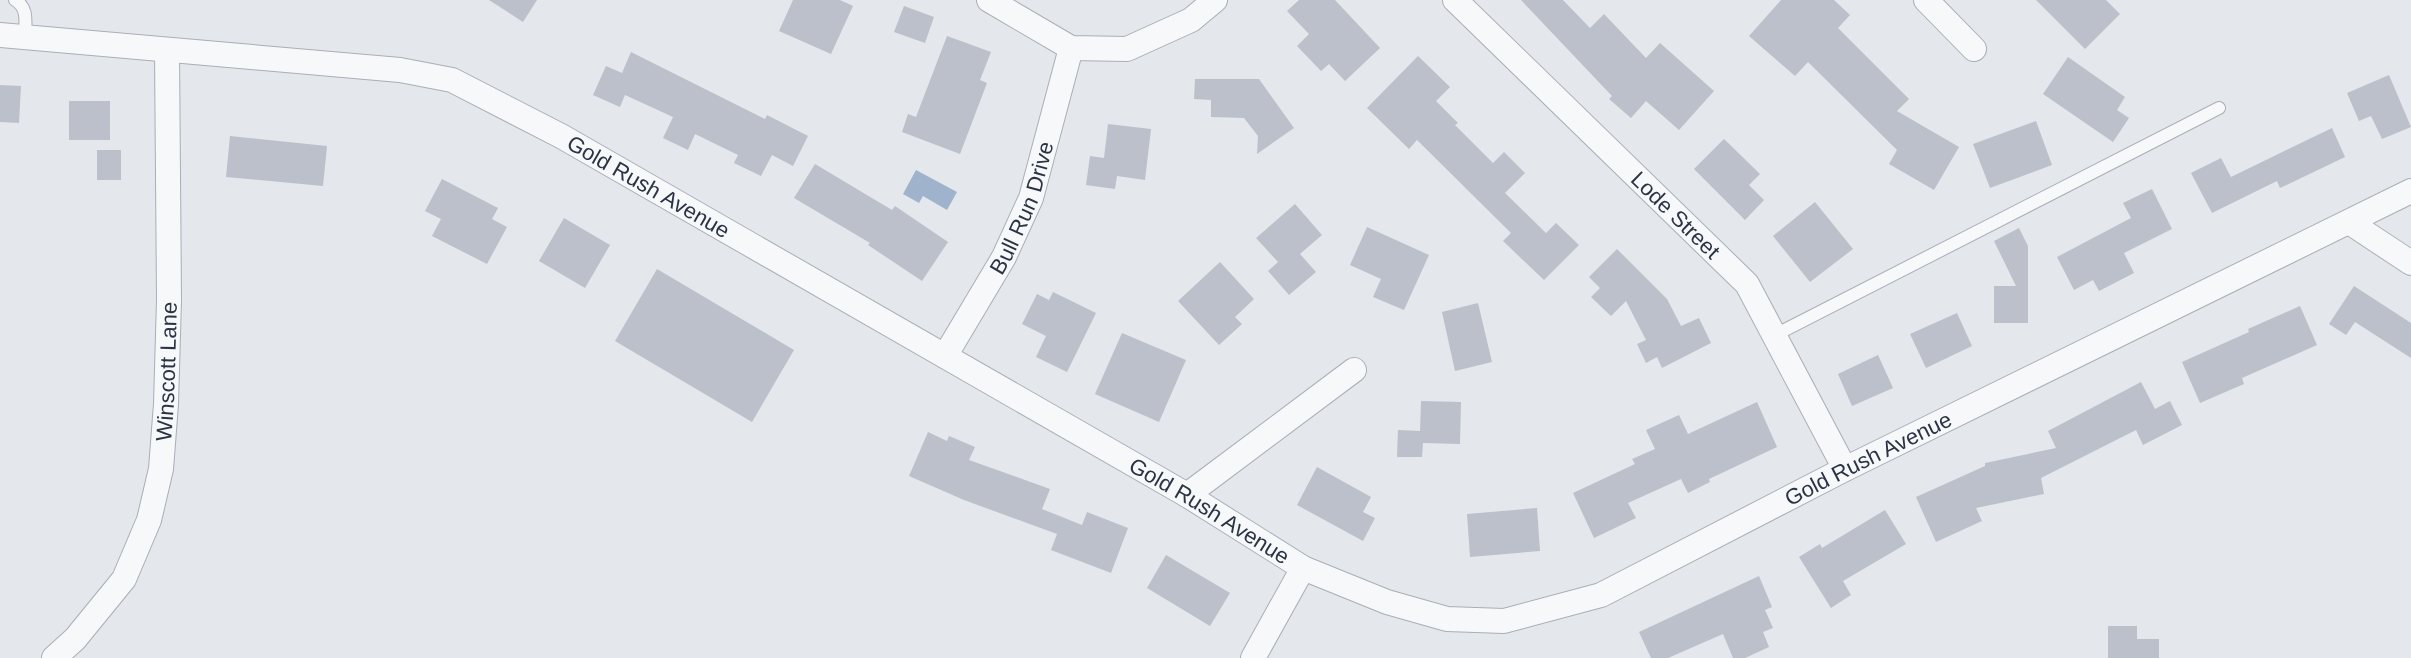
<svg xmlns="http://www.w3.org/2000/svg" width="2411" height="658" viewBox="0 0 2411 658" font-family="Helvetica,sans-serif">
<style>
.water{fill:#9fb4cc}
.building{fill:#bbc0ca}
.lines{fill:none;stroke-linecap:round;stroke-linejoin:round}
.service-casing{stroke:#a9aeb7;stroke-width:14}
.minor-casing{stroke:#a9aeb7;stroke-width:26}
.service{stroke:#f7f8fa;stroke-width:12}
.minor{stroke:#f7f8fa;stroke-width:24}
.labels{text-anchor:middle;stroke-width:6;stroke-linejoin:round;paint-order:stroke}
.street-label{font-size:22px;fill:#2b3445;stroke:#f4f6f9}
</style>
<rect width="100%" height="100%" fill="#e4e7ec"/>
<path class="water" d="M916,170L957,192L947,210L923,196L919,203L903,194Z"/>
<g class="building">
<path d="M489,0H537L523,22Z"/>
<path d="M793,0H840L853,6L831,54L779,31Z"/>
<path d="M1299,0H1335L1380,48L1345,81L1329,64L1321,71L1297,46L1309,34L1287,11Z"/>
<path d="M1521,0H1563L1590,28L1604,14L1646,58L1660,43L1714,91L1679,130L1646,101L1631,118L1609,99L1612,96Z"/>
<path d="M1781,0H1834L1850,15L1838,28L1909,99L1897,111L1959,147L1934,190L1889,164L1897,150L1808,62L1795,76L1749,36Z"/>
<path d="M2036,0H2106L2120,14L2085,49Z"/>
<path d="M904,6L934,17L925,43L894,32Z"/>
<path d="M947,36L991,52L980,80L987,83L960,154L902,132L908,114L916,117Z"/>
<path d="M631,52L765,119L767,115L808,136L793,166L772,155L761,176L734,163L738,155L695,134L688,150L663,138L673,117L625,95L620,107L593,95L606,66L622,73Z"/>
<path d="M1418,56L1450,87L1436,101L1458,123L1455,125L1493,163L1504,152L1525,173L1505,193L1546,233L1556,223L1579,245L1544,280L1503,241L1511,233L1417,140L1409,149L1367,108Z"/>
<path d="M2068,57L2125,97L2117,110L2129,118L2113,142L2043,94Z"/>
<path d="M2389,75L2411,127L2382,139L2371,116L2359,121L2347,93Z"/>
<path d="M1195,79H1259L1294,128L1257,154L1258,136L1244,118L1211,117V100L1194,99Z"/>
<path d="M0,85L21,86L19,123L0,122Z"/>
<rect x="69" y="101" width="41" height="39"/>
<path d="M2036,121L2052,165L1990,188L1973,144Z"/>
<path d="M1108,124L1151,129L1145,180L1117,176L1115,189L1086,185L1090,156L1104,158Z"/>
<path d="M2332,128L2345,157L2280,188L2277,181L2212,213L2191,173L2221,158L2231,177Z"/>
<path d="M230,136L327,146L323,186L226,177Z"/>
<path d="M1724,139L1760,174L1749,185L1764,200L1745,220L1694,169Z"/>
<rect x="97" y="150" width="24" height="30"/>
<path d="M815,164L892,210L895,206L948,242L922,281L868,245L870,243L794,198Z"/>
<path d="M442,179L498,208L492,219L507,227L487,264L432,236L441,219L425,211Z"/>
<path d="M2152,189L2172,229L2124,253L2134,273L2099,291L2093,280L2074,290L2057,257L2131,218L2123,203Z"/>
<path d="M1815,202L1853,249L1810,282L1773,236Z"/>
<path d="M1295,204L1322,235L1300,254L1316,272L1289,295L1268,271L1278,262L1256,238Z"/>
<path d="M564,218L610,245L585,288L539,261Z"/>
<path d="M1367,227L1429,255L1404,310L1373,297L1381,279L1350,265Z"/>
<path d="M2019,228L2028,246V323H1994V286H2016L1994,241Z"/>
<path d="M1617,249L1667,299L1681,326L1699,318L1711,343L1662,368L1657,357L1646,363L1637,344L1646,340L1626,301L1611,316L1591,297L1600,288L1589,277Z"/>
<path d="M1220,262L1254,299L1235,317L1242,324L1219,345L1178,301Z"/>
<path d="M657,269L794,350L752,422L615,341Z"/>
<path d="M2354,286L2411,323V358L2355,322L2346,335L2329,324Z"/>
<path d="M1053,292L1096,313L1067,372L1036,357L1046,336L1022,324L1037,294L1049,300Z"/>
<path d="M1478,303L1492,362L1455,371L1442,312Z"/>
<path d="M2300,306L2317,345L2242,378L2244,384L2200,403L2182,362L2249,332L2248,329Z"/>
<path d="M1957,313L1972,346L1926,368L1910,334Z"/>
<path d="M1122,333L1186,360L1159,422L1095,394Z"/>
<path d="M1878,355L1893,388L1852,406L1838,374Z"/>
<path d="M2141,382L2155,409L2170,401L2182,425L2143,445L2136,430L2041,478L2044,494L1976,508L1982,521L1936,542L1916,497L1985,466V463L2056,448L2048,431Z"/>
<path d="M1421,401L1461,402L1460,444L1423,443L1422,457H1397L1398,430L1420,431Z"/>
<path d="M1757,402L1777,447L1709,479L1710,482L1688,493L1681,479L1628,503L1636,518L1594,538L1573,493L1635,464L1632,459L1655,449L1646,430L1679,415L1688,434Z"/>
<path d="M928,432L947,441L949,436L975,447L969,460L1050,489L1042,509L1082,525L1087,512L1128,528L1111,573L1051,550L1057,534L964,500L909,476Z"/>
<path d="M1317,467L1371,497L1363,512L1375,518L1363,541L1297,505Z"/>
<path d="M1537,508L1540,551L1470,557L1467,514Z"/>
<path d="M1885,510L1906,544L1843,581L1851,595L1831,608L1799,557L1820,544L1822,548Z"/>
<path d="M1166,555L1230,593L1210,626L1147,588Z"/>
<path d="M1759,576L1772,607L1765,610L1773,628L1763,632L1769,647L1745,658H1733L1723,634L1668,658H1651L1639,632Z"/>
<path d="M2108,626H2137V639H2159V658H2108Z"/>
</g>
<g class="lines">
<defs>
<g id="service">
<path d="M15,0C29,8 25,23 25,37"/>
<path d="M1775,335L2219,108"/>
</g>
<g id="minor">
<path d="M989,0L1071,48L1127,49L1191,20L1215,0"/>
<path id="s1" d="M1455,0L1747,284L1845,469"/>
<path d="M1926,0L1974,49"/>
<path id="s2" d="M0,35L400,70L452,80L561,136L1187,495L1303,568L1387,602L1447,619L1504,621L1601,595L1845,469L2411,191"/>
<path d="M2349,222L2411,263"/>
<path id="s3" d="M945,356L1004,257L1031,198L1071,48"/>
<path d="M1187,495L1354,370"/>
<path id="s4" d="M54,658L75,639L124,579L149,520L161,469L166,404L169,300L167,50"/>
<path d="M1253,658L1303,568"/>
</g>
</defs>
<use href="#service" class="service-casing"/>
<use href="#minor" class="minor-casing"/>
<use href="#service" class="service"/>
<use href="#minor" class="minor"/>
</g>
<g class="labels">
<g class="street-label">
<text dy="8" stroke="none"><textPath href="#s2" startOffset="678">Gold Rush Avenue</textPath></text>
<text dy="8" stroke="none"><textPath href="#s3" startOffset="168">Bull Run Drive</textPath></text>
<text dy="8" stroke="none"><textPath href="#s1" startOffset="308">Lode Street</textPath></text>
<text dy="8" stroke="none"><textPath href="#s4" startOffset="320">Winscott Lane</textPath></text>
<text dy="8" stroke="none"><textPath href="#s2" startOffset="2046">Gold Rush Avenue</textPath></text>
<text dy="8" stroke="none"><textPath href="#s2" startOffset="1326">Gold Rush Avenue</textPath></text>
</g>
</g>
</svg>
